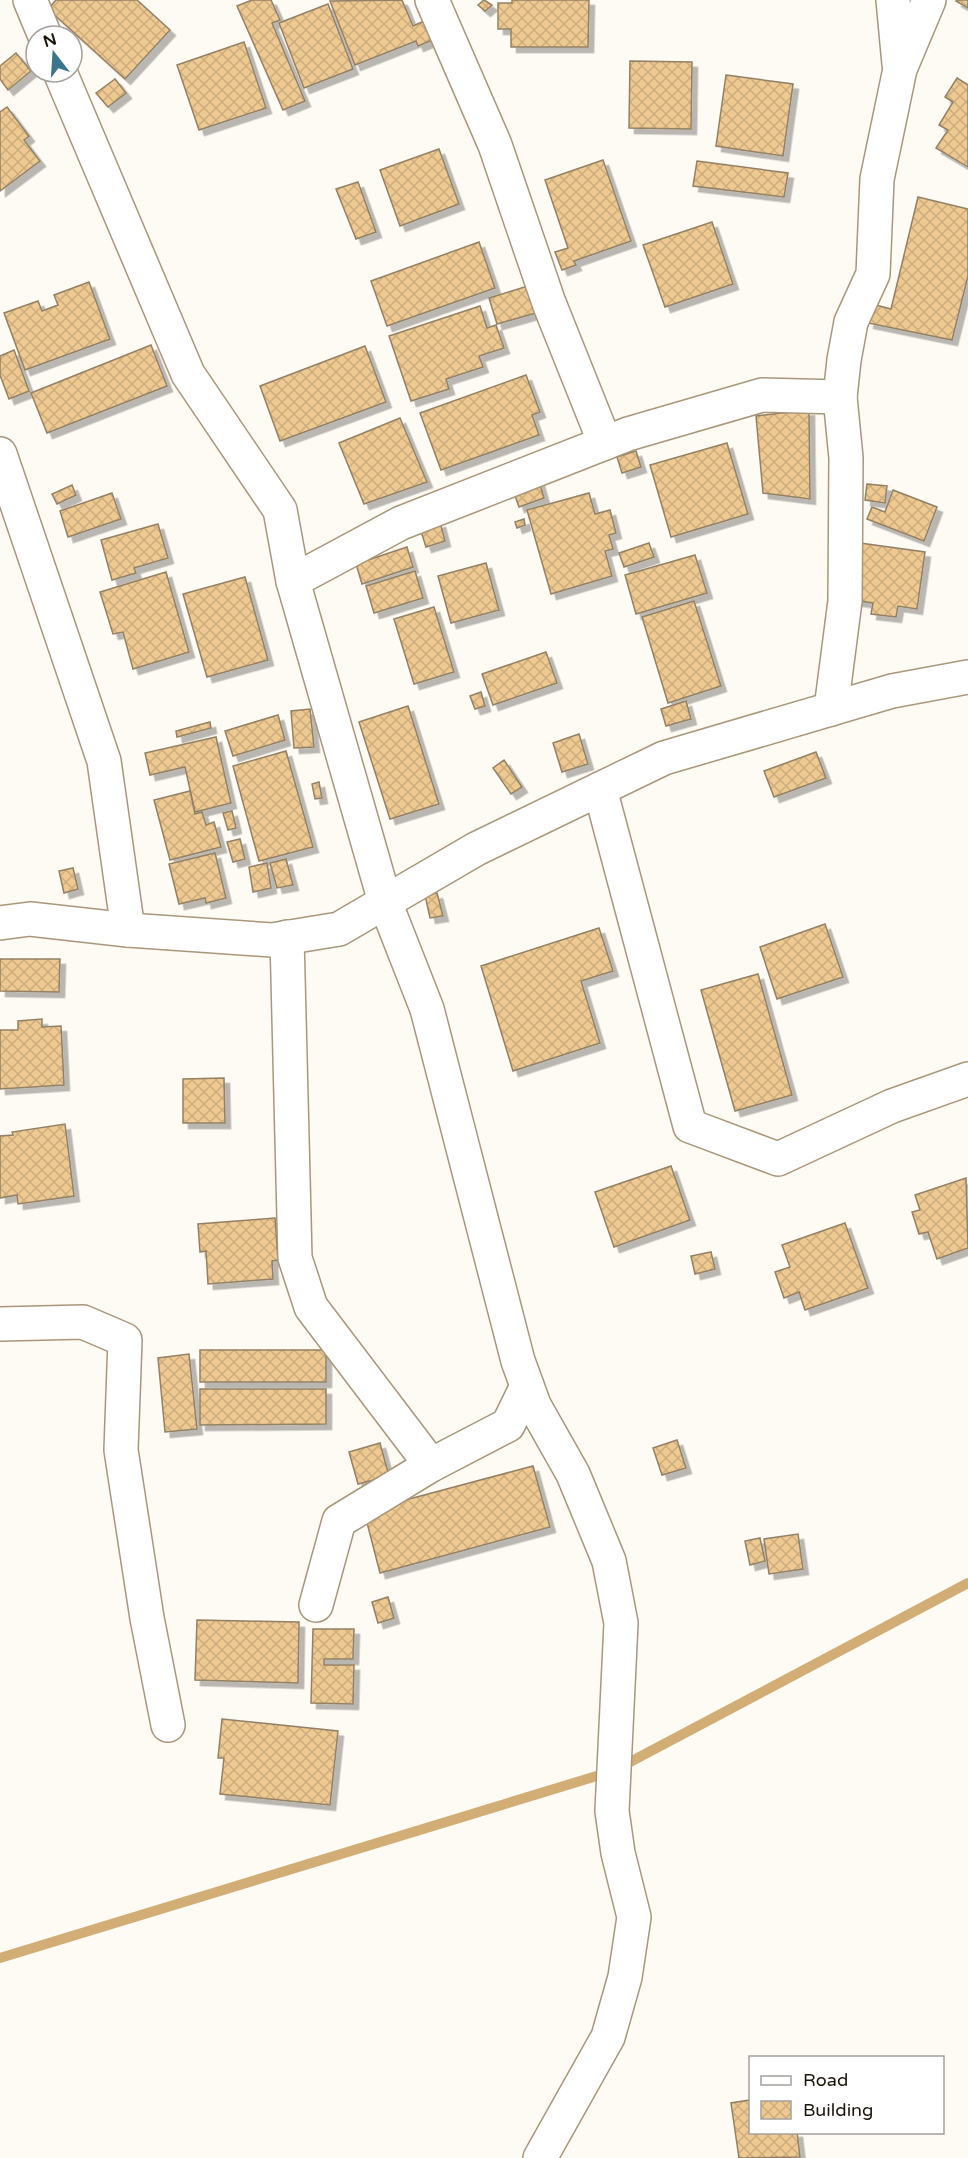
<svg xmlns="http://www.w3.org/2000/svg" width="968" height="2158" viewBox="0 0 968 2158" font-family="'Varela Round',sans-serif">
<style>
.lines{fill:none;stroke-linecap:round;stroke-linejoin:round}
.stream{stroke:#d2ae76;stroke-width:10}
.building{fill:url(#building-cross-hatch);stroke:#938165;stroke-width:1.5;filter:url(#shadow)}
.street-casing{stroke:#aa977a;stroke-width:36}
.street{stroke:#fff;stroke-width:33}
</style>
<defs>
<pattern id="building-cross-hatch" width="8" height="8" patternUnits="userSpaceOnUse" patternTransform="scale(1.5)"><rect width="8" height="8" fill="#eec991"/><path d="M0 0l8 8M0 8l8-8" fill="none" stroke="#ccac7c"/></pattern>
<filter id="shadow"><feDropShadow dx="5.5" dy="5.5" stdDeviation="0" flood-color="#0004"/></filter>
</defs>
<rect width="100%" height="100%" fill="#fefaf4"/>
<g class="lines">
<path class="stream" d="M0,1958L613,1771L968,1583"/>
</g>
<g class="building">
<path d="M56,0H137L170,30L125,79L48,9Z"/>
<path d="M252,0H271L280,20L272,23L305,101L283,110L237,6Z"/>
<path d="M402,0L413,26L431,18L439,37L418,46L416,41L355,65L330,1Z"/>
<path d="M484,0L492,5L485,11L478,5Z"/>
<path d="M512,0H589L588,47H511V29H498V3H512Z"/>
<path d="M957,0H968V8L956,1Z"/>
<path d="M328,4L353,69L304,88L279,23Z"/>
<path d="M244,42L266,108L199,130L177,65Z"/>
<path d="M16,53L31,71L8,90L0,79V66Z"/>
<path d="M630,61L692,62L691,129L629,128Z"/>
<path d="M726,75L793,84L783,156L716,146Z"/>
<path d="M957,78L968,85V167L936,148L948,130L939,125L953,102L945,97Z"/>
<path d="M115,79L126,93L108,107L96,93Z"/>
<path d="M7,107L29,136L24,140L40,161L0,191V112Z"/>
<path d="M439,149L459,204L400,226L380,170Z"/>
<path d="M603,160L631,241L574,261L576,265L562,270L555,252L568,248L545,180Z"/>
<path d="M697,161L788,173L784,197L693,186Z"/>
<path d="M358,182L376,232L356,239L336,189Z"/>
<path d="M918,197L968,209V276L952,340L868,323L872,304L891,309Z"/>
<path d="M712,222L733,284L665,307L643,245Z"/>
<path d="M479,242L495,288L387,326L371,281Z"/>
<path d="M89,282L110,339L25,370L4,313L38,301L42,311L58,305L54,295Z"/>
<path d="M528,286L536,313L497,324L489,298Z"/>
<path d="M480,306L487,328L496,325L504,348L479,356L483,367L446,379L449,389L411,401L389,336Z"/>
<path d="M151,345L167,386L47,433L31,393Z"/>
<path d="M365,346L386,402L280,441L260,386Z"/>
<path d="M14,350L29,391L9,399L0,375V356Z"/>
<path d="M526,375L540,412L532,415L539,435L441,470L420,413Z"/>
<path d="M809,410L810,499L763,493L756,416Z"/>
<path d="M400,418L427,482L364,504L339,443Z"/>
<path d="M727,443L748,514L671,537L650,465Z"/>
<path d="M636,451L641,467L622,473L617,457Z"/>
<path d="M539,481L544,498L519,507L513,490Z"/>
<path d="M867,484L887,486L885,503L865,500Z"/>
<path d="M72,485L76,495L57,504L52,494Z"/>
<path d="M893,490L937,507L924,541L867,519L872,507L885,512Z"/>
<path d="M112,493L121,519L68,537L60,511Z"/>
<path d="M589,493L595,514L610,510L616,533L609,535L613,549L605,551L612,576L551,594L527,510Z"/>
<path d="M524,519L525,525L517,528L515,522Z"/>
<path d="M440,522L445,541L426,547L420,528Z"/>
<path d="M158,524L168,558L134,568L136,573L112,580L101,540Z"/>
<path d="M649,543L654,557L624,567L619,553Z"/>
<path d="M860,543L925,552L917,609L898,606L896,617L871,614L873,603L852,600Z"/>
<path d="M407,547L413,567L362,584L356,564Z"/>
<path d="M695,555L707,593L636,614L625,575Z"/>
<path d="M486,563L499,610L451,623L438,576Z"/>
<path d="M415,571L423,598L374,613L366,586Z"/>
<path d="M166,572L189,652L133,669L123,632L113,634L100,592Z"/>
<path d="M245,577L268,660L207,677L183,594Z"/>
<path d="M694,601L721,686L668,703L642,617Z"/>
<path d="M434,607L454,672L414,684L394,619Z"/>
<path d="M546,652L557,683L493,705L482,674Z"/>
<path d="M481,692L485,706L475,709L470,696Z"/>
<path d="M686,701L691,719L666,726L661,709Z"/>
<path d="M408,706L439,804L390,819L359,722Z"/>
<path d="M310,709L314,747L294,748L291,711Z"/>
<path d="M278,715L285,740L233,756L225,731Z"/>
<path d="M210,722L211,728L177,737L176,731Z"/>
<path d="M579,734L588,764L562,772L553,743Z"/>
<path d="M216,737L231,803L195,812L185,767L150,775L145,753Z"/>
<path d="M286,751L313,847L259,861L233,766Z"/>
<path d="M816,752L826,778L774,797L764,771Z"/>
<path d="M504,760L522,787L511,794L493,768Z"/>
<path d="M319,782L322,798L315,799L312,784Z"/>
<path d="M190,791L195,814L202,812L206,825L214,822L221,847L170,860L154,800Z"/>
<path d="M232,811L236,828L228,830L223,813Z"/>
<path d="M240,839L245,859L233,862L227,842Z"/>
<path d="M215,853L226,898L206,903L205,898L179,904L169,864Z"/>
<path d="M286,859L293,885L277,888L270,863Z"/>
<path d="M267,863L271,888L253,892L249,867Z"/>
<path d="M73,868L78,889L64,893L59,871Z"/>
<path d="M437,893L443,916L430,918L425,895Z"/>
<path d="M825,924L843,977L777,999L760,947Z"/>
<path d="M599,928L613,971L581,981L600,1043L513,1071L481,966Z"/>
<path d="M0,959H60L59,992L0,991Z"/>
<path d="M758,974L792,1095L735,1111L701,990Z"/>
<path d="M42,1019V1027L61,1026L64,1085L0,1089V1030H18V1021Z"/>
<path d="M224,1078L225,1123H183V1079Z"/>
<path d="M65,1124L74,1196L18,1204L17,1195L0,1198V1136L13,1135L12,1132Z"/>
<path d="M671,1166L690,1220L614,1247L595,1192Z"/>
<path d="M966,1178L968,1248L937,1259L928,1232L919,1234L912,1212L920,1210L915,1195Z"/>
<path d="M275,1218L278,1260L272,1261L273,1279L208,1284L206,1251L200,1252L198,1224Z"/>
<path d="M845,1223L868,1288L805,1310L799,1292L784,1298L775,1272L790,1267L782,1245Z"/>
<path d="M711,1252L715,1269L695,1274L691,1256Z"/>
<rect x="200" y="1350" width="126" height="32"/>
<path d="M189,1354L197,1429L165,1432L158,1358Z"/>
<path d="M200,1389H326V1424L200,1425Z"/>
<path d="M677,1440L686,1468L662,1475L653,1448Z"/>
<path d="M380,1443L389,1476L358,1484L349,1452Z"/>
<path d="M533,1466L550,1527L380,1573L364,1511Z"/>
<path d="M798,1534L803,1569L769,1574L764,1539Z"/>
<path d="M760,1538L765,1561L750,1565L745,1541Z"/>
<path d="M388,1597L394,1618L378,1623L372,1602Z"/>
<path d="M197,1620L299,1622L298,1683L195,1680Z"/>
<path d="M313,1629H354L353,1659H324V1665H354L353,1704L311,1703Z"/>
<path d="M222,1719L338,1731L330,1805L220,1794L224,1758H218Z"/>
<path d="M750,2100V2132H797L800,2157L739,2158L731,2103Z"/>
</g>
<g class="lines">
<defs>
<g id="street">
<path d="M30,0L45,36"/>
<path d="M432,0L495,145L549,303L605,443"/>
<path d="M893,0L899,64"/>
<path d="M60,72L188,374L280,510L293,581L385,902L427,1009L518,1361L534,1405L573,1474L609,1561L621,1623L612,1811L618,1853L634,1917L625,1977L608,2037L540,2158"/>
<path d="M0,454L104,761L128,930"/>
<path d="M293,581L401,523L628,434L762,395L840,397"/>
<path d="M831,709L845,601L846,458L840,397L844,360L851,322L873,274L877,179L900,69L929,0"/>
<path d="M600,789L690,1126L778,1159L892,1106L968,1079"/>
<path d="M0,923L30,919L128,930L272,940L339,929L476,849L664,758L892,691L968,677"/>
<path d="M287,937L295,1258L311,1307L431,1465"/>
<path d="M0,1324L83,1322L125,1340L121,1450L147,1618L168,1725"/>
<path d="M316,1605L339,1521L431,1465L508,1425L527,1386"/>
</g>
</defs>
<use href="#street" class="street-casing"/>
<use href="#street" class="street"/>
</g>
<rect x="749" y="2056" width="195" height="78" fill="#ffffff" stroke="#a4a19d" stroke-width="1.5"/>
<rect x="761" y="2076" width="30" height="9" fill="#ffffff" stroke="#a4a19d" stroke-width="1.5"/>
<text x="803" y="2086" font-size="18" fill="#1b1409">Road</text>
<rect x="761" y="2101" width="30" height="18" fill="url(#building-cross-hatch)" stroke="#a4a19d" stroke-width="1.5"/>
<text x="803" y="2116" font-size="18" fill="#1b1409">Building</text>
<g transform="translate(54 54) rotate(343)"><circle r="28" fill="#ffffff" stroke="#a4a19d" stroke-width="1.5"/>
<path d="M0-4.5L10 22L0 15L-10 22Z" fill="#3a758d"/>
<text y="-9" font-size="16" font-weight="bold" text-anchor="middle" fill="#1b1409">N</text>
</g>
</svg>
